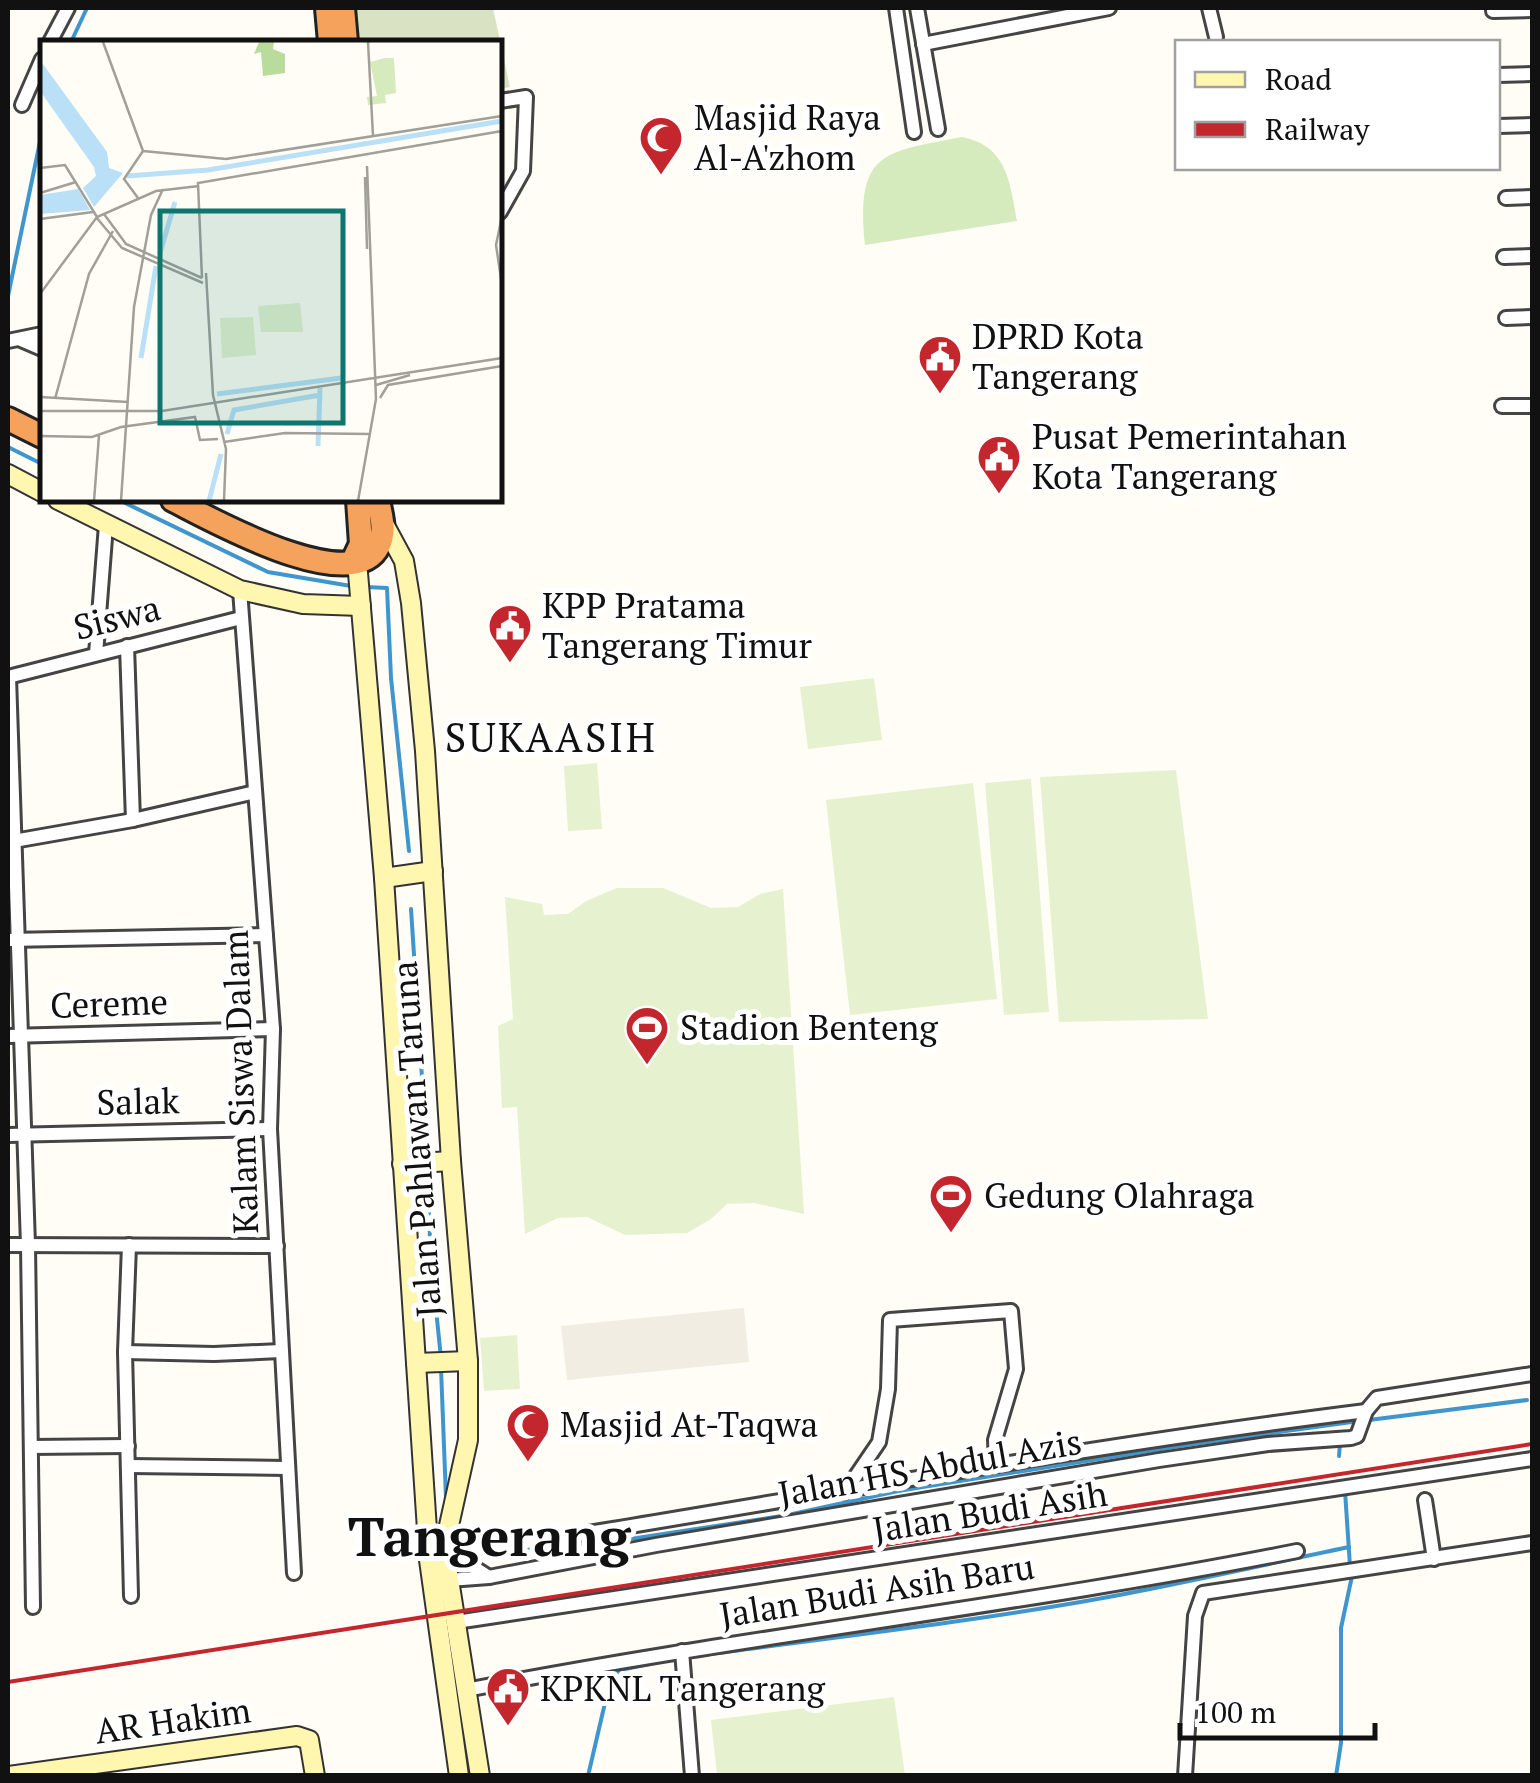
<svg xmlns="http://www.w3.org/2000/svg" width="1540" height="1783" viewBox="0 0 1540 1783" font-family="'PT Serif',serif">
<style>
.green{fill:#d5ebbd}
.cemetery{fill:#d9e3c4}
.pitch{fill:#e6f2cf}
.plaza{fill:#f1ede2}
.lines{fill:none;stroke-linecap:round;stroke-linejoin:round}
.stream{stroke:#3f96cf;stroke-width:4}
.street-casing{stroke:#444;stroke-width:18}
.secondary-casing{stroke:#333;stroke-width:22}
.highway-casing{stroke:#222;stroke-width:28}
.street{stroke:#fff;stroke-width:12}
.secondary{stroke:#fff6b0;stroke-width:18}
.highway{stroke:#f5a25d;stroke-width:22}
.rail{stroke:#c4262e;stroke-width:4}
.labels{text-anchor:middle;stroke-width:10;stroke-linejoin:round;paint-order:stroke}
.poi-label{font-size:35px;fill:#111;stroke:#fff;text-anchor:start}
.street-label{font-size:35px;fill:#111;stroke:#fff}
.quarter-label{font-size:40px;letter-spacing:2.5px;fill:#111;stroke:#fff}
.town-label{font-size:55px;font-weight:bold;fill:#111;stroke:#fff}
.inset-river{fill:none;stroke:#b9e0f7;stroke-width:5}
.inset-road{fill:none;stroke:#a09f9a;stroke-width:2.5}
.view{fill:#0f766e;fill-opacity:0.15;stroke:#0f766e;stroke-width:5}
.inset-edge{fill:none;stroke:#111;stroke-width:5}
</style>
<rect width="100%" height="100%" fill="#fffdf5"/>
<path class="green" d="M962,137C1007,146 1010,182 1017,221L865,245C856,153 881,152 962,137Z"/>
<path class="cemetery" d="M355,8H493L510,87L500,89V42H357Z"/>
<g class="pitch">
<path d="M874,678L882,740L808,749L800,687Z"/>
<path d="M597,763L602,829L568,831L564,766Z"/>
<path d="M1176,770L1208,1019L1059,1022L1040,777Z"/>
<path d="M1031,779L1049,1012L1004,1015L985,783Z"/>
<path d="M973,783L997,999L850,1015L826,800Z"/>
<path d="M617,888H663L711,908L738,907L760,894L783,889L804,1214L754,1203L727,1204L711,1219L687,1233L625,1235L587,1217L558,1218L525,1234L517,1107L502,1108L498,1026L513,1019L505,897L542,904L544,915L568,914L586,901Z"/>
<path d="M517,1335L520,1389L484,1391L480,1338Z"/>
<path d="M894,1697L905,1775H717L711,1720Z"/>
</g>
<path class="plaza" d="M744,1308L749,1362L567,1380L561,1326Z"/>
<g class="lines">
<g class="stream">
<path d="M71,42L87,8"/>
<path d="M8,296L42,132"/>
<path d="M8,447L42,464"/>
<path d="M119,500L268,572L351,586"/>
<path d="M366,587L387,588L391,678L409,851"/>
<path d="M411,909L427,1154"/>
<path d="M427,1168L431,1261L441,1358"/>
<path d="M441,1368L446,1498"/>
<path d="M1369,1420L1527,1400"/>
<path d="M1339,1456L1340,1443"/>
<path d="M1345,1491L1350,1566"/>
<path d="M458,1525L461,1532L508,1552L637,1538L788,1515L898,1491L1186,1445L1359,1421"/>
<path d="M703,1655C837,1637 970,1622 1103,1598C1185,1583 1267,1564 1349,1547"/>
<path d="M588,1776L608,1690L620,1670L674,1659"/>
<path d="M1336,1776L1341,1743V1628L1352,1576"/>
</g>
<defs>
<g id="street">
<path d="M896,8L914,132"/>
<path d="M917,8L938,129"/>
<path d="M1209,8L1216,37"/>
<path d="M1493,11L1532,10"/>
<path d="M50,42L68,8"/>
<path d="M923,44L1109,8"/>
<path d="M1498,75L1532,74"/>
<path d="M500,101L526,97L523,171L500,212"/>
<path d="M22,105L42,59"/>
<path d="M1498,126L1532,125"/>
<path d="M1506,198L1532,197"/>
<path d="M1504,257L1532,256"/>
<path d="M1506,318L1532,317"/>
<path d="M21,340L42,349"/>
<path d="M8,341L42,334"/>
<path d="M1502,406H1532"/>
<path d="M240,590L273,1029L270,1129L294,1573"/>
<path d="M127,646L133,820"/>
<path d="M96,654L106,525"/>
<path d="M8,677L241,618"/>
<path d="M9,677L28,1245L33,1607"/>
<path d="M8,842L133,820L255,792"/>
<path d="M8,940L266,935"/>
<path d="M8,1036L273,1029"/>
<path d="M8,1135L270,1129"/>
<path d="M8,1245L277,1246"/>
<path d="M129,1245L125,1352L131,1596"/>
<path d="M125,1352L214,1354L281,1351"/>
<path d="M31,1447L128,1446"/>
<path d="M128,1466L287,1468"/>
<path d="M845,1492L879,1442L888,1389L890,1320L1011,1311L1016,1369L995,1440L996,1465"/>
<path d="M1425,1500L1434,1559"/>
<path d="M576,1535C838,1492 1102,1444 1366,1411"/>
<path d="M444,1548L489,1577"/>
<path d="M449,1580L489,1577L656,1545L1159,1460L1268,1444L1351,1438L1357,1436L1366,1411L1377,1398L1532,1374"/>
<path d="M456,1622L1532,1459"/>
<path d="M682,1651L692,1776"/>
<path d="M466,1690C742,1636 1021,1606 1297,1551"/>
<path d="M1185,1776L1195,1616L1203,1593L1532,1543"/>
</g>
<g id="secondary">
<path d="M8,474L42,492"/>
<path d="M58,500L240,590L303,604L361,606"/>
<path d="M383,522L404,561L411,603L425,751L451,1161L468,1361V1440L444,1548L480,1776"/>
<path d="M353,561L358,573L384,878L429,1560L459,1776"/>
<path d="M384,878L433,871"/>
<path d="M402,1164L451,1161"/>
<path d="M416,1363L468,1361"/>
<path d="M9,1776L297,1736L309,1740L315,1776"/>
</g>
<g id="highway">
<path d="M327,8L330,42"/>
<path d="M343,8L346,42"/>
<path d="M8,419L42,436"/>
<path d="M173,500C207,517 353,600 379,545C386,530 381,516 378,500"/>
<path d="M353,561L361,544L358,500"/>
</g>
</defs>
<use href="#street" class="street-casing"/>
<use href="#secondary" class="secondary-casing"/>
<use href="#highway" class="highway-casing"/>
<use href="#street" class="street"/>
<use href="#secondary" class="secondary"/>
<use href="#highway" class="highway"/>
<path class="rail" d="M8,1682L1532,1444"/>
</g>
<defs>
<symbol id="mosque-pin" viewBox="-11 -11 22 30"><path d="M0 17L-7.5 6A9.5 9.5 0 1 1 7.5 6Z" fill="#c4262e" stroke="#fff"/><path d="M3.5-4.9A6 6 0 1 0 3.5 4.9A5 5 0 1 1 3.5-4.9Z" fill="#fff"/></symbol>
<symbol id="civic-pin" viewBox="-11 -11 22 30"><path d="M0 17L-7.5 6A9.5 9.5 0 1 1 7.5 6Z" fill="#c4262e" stroke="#fff"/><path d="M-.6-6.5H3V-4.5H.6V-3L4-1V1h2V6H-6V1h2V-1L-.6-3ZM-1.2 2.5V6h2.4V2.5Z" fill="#fff"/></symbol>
<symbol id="stadium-pin" viewBox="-11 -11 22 30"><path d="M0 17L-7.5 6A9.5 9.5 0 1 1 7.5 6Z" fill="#c4262e" stroke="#fff"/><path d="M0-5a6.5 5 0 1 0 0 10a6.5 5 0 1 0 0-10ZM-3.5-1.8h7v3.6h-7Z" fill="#fff"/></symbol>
</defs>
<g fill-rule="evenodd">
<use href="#mosque-pin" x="636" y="113" width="50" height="68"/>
<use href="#civic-pin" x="915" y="332" width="50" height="68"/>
<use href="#civic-pin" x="974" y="432" width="50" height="68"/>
<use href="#civic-pin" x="485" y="601" width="50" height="68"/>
<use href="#stadium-pin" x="622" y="1003" width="50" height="68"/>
<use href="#stadium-pin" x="926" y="1171" width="50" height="68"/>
<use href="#mosque-pin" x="503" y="1400" width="50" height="68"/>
<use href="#civic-pin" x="483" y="1664" width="50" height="68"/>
</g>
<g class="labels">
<g class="poi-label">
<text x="694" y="130">Masjid Raya<tspan x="694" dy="40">Al-A'zhom</tspan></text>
<text x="972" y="349">DPRD Kota<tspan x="972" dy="40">Tangerang</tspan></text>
<text x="1032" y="449">Pusat Pemerintahan<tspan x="1032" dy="40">Kota Tangerang</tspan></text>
<text x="542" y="618">KPP Pratama<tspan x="542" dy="40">Tangerang Timur</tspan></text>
<text x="680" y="1040">Stadion Benteng</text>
<text x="984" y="1208">Gedung Olahraga</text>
<text x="560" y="1437">Masjid At-Taqwa</text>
<text x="540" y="1701">KPKNL Tangerang</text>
</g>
<g class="street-label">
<text transform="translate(117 618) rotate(-14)" y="12">Siswa</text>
<text transform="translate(109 1004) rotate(-2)" y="12">Cereme</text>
<text transform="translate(241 1082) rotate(-92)" y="12">Kalam Siswa Dalam</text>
<text transform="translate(138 1102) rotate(-1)" y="12">Salak</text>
<text transform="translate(417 1139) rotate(-94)" y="12">Jalan Pahlawan Taruna</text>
<text transform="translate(930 1468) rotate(-10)" y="12">Jalan HS Abdul Azis</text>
<text transform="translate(990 1512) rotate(-9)" y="12">Jalan Budi Asih</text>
<text transform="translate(877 1591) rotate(-9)" y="12">Jalan Budi Asih Baru</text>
<text transform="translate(173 1721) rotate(-8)" y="12">AR Hakim</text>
</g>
<g class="quarter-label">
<text x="551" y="752">SUKAASIH</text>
</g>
<g class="town-label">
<text x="489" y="1556">Tangerang</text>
</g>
</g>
<g transform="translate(40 40)">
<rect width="462" height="462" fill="#fffdf5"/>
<path d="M345,18H354L356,53L345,55L346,63L328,65L327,57L337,56L330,22Z" fill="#d5ebbd"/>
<path d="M219,2H234L233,9L245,14V33L223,36L221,12L214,14Z" fill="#b9dc9c"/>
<path d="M260,263L263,292H221L218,266ZM213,277L216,315L182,318L180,278Z" fill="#e6f2cf"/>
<path d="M0,20L67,112L69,128L83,133L54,167L43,148L56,136L54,127L0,51ZM38,149L50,170L0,174V155Z" fill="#b9e0f7"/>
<path class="inset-river" d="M87,136L168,130L462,81M120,213L135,162M101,318L116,226M177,354L301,338M187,394L194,370L280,355M278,406L280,348M169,461L181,414"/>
<path class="inset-road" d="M63,2L103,111M328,2L333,96M103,111L186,119L462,76M0,128L25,125L57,177M325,137L327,209M0,153L36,142M98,158L84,139L103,111M64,174L86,204L162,238M462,176L456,205L462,245M56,177L82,208L163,243M0,179L53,172M166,233L173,355L186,409L184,461M162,238L158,143L462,91M0,254L57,177L116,151L159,146M336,345L370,335M0,357L88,362M340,358L348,345L462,326M15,359L49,234L73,191M0,371H122L462,318M0,396L52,397L81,387L155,377L160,400L178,399M184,402L245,393L330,394M54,461L59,395M81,461L94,267L111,175L123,149M318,461L336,359L327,126"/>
<path class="view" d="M120,171H303V383H120Z"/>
<rect width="462" height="462" class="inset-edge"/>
</g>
<rect width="1540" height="1783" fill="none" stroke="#111111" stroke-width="20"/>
<rect x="1175" y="40" width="325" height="130" fill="#ffffff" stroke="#a0a0a0" stroke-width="2.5"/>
<rect x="1195" y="72" width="50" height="15" fill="#fff6b0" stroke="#a0a0a0" stroke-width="2.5"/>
<text x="1265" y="90" font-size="30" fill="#111111">Road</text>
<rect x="1195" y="122" width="50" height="15" fill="#c4262e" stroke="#a0a0a0" stroke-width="2.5"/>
<text x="1265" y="140" font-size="30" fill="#111111">Railway</text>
<path d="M1180 1723v15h195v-15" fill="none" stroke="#111111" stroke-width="5"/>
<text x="1195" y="1723" font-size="30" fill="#111111" stroke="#ffffff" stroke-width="8" paint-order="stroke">100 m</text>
</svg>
